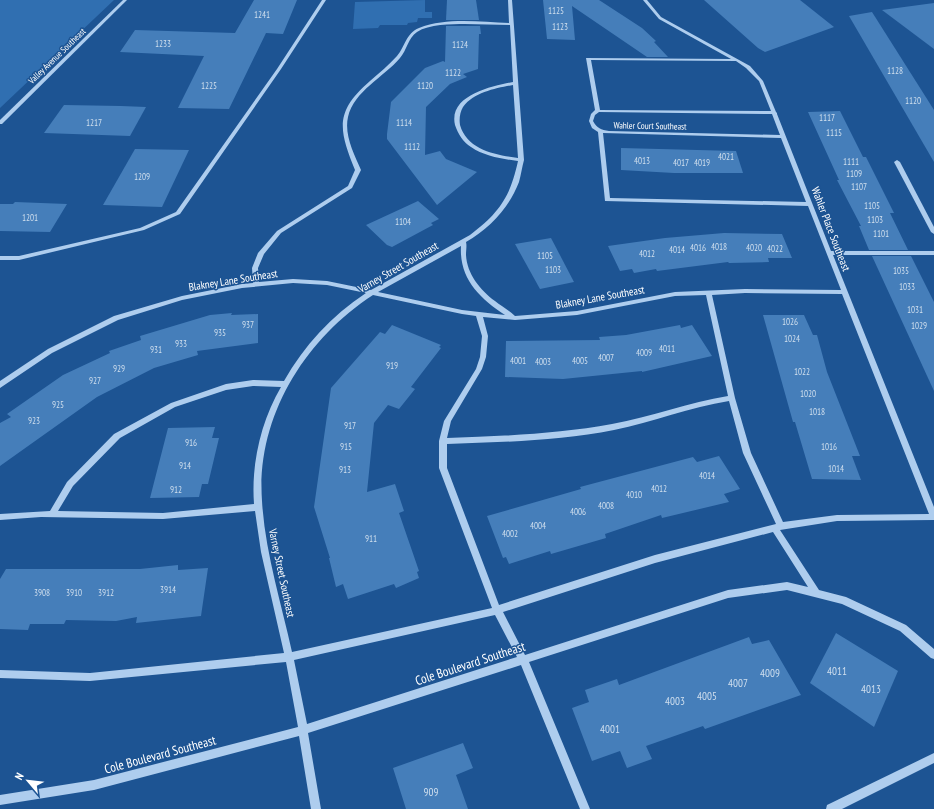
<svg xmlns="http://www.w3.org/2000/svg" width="934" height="809" viewBox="0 0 934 809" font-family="'PT Sans Narrow',sans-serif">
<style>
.green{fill:#306fb1}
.building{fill:#457eba}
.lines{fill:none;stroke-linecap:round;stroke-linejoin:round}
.minor{fill:#aecdee;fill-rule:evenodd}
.labels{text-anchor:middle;stroke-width:3;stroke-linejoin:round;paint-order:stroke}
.number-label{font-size:9px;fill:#d0dfee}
.far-street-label{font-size:9px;fill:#fff;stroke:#1d5493}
.street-label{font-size:11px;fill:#fff;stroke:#1d5493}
.near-number-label{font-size:11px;fill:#d0dfee}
.near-street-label{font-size:13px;fill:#fff;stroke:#1d5493}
</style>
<rect width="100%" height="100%" fill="#1d5493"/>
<g class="green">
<path d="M0,0H114L0,108Z"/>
<path d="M425,0V12H432V18H418L417,22L408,23L407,25H380L378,28L353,29L355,2Z"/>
</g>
<g class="building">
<path d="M254,0H297L283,34L266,33L229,109L178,108L204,56L120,52L135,30L235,33Z"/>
<path d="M447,0H476L479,20H446Z"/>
<path d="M543,0H599L642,28L656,41L654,42L668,57H647L572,6L575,40L547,39Z"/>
<path d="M704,0H800L834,27L765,52L758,48Z"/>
<path d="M934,3V49L882,10Z"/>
<path d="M872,12L934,110V162L849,16Z"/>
<path d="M446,26H480L481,34H479L478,69L463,74L467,77L450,84L426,107L425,155L440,151L446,159L477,172L437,205L387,139V134L391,102L425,68L443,61L445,62Z"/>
<path d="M64,105L121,106L146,107L130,136L44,133Z"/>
<path d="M840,111L863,157H866L894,213H890L908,250H869L859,226H861L837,180H839L808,112Z"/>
<path d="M621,148L736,151L743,173H674L621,170Z"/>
<path d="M135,149L189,150L162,207L103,205Z"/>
<path d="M418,201L439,219L431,223L433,225L392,247L387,245L366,225Z"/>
<path d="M15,202L67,204L50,232L0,231V204H13Z"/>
<path d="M724,233L782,234L792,258H768L769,262L729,263L728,262L657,271L656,269L634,273L632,269L620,271L608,246L665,238Z"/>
<path d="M551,238L574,282L540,289L515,244Z"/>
<path d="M872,256H911L934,302V391Z"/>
<path d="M232,313L231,315L258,314V343L197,351L198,355L154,368L97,397L0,466V423L11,417L7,414L63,375L110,353L109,351L141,340L140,336L210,315Z"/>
<path d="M763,315H804L813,335H817L827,372L860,456H852L861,480L812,479L795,422H793Z"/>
<path d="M392,325L441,345L439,347L441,348L411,387L415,389L399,409L388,405L374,423L367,492L395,484L404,511L399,513L419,571L417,572L419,578L396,588L394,584L348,599L343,584L336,587L329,558H330L314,507L331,388L380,332L385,334Z"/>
<path d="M680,325L681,328L692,325L712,356L642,372V371L563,379L505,377L506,341L600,340L599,337L626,335Z"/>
<path d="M215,427L212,438H219L208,484H202L199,497L150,498L168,428Z"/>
<path d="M719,456L740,489L724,494L729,502L662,518L661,515L605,534L606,538L551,554L550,551L509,564L506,557L503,558L487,516L581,489L580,487L693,457L697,462Z"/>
<path d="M178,565V570L208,568L201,616L136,623L137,617L116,621L66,620L64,624H30L28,630L0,629V579L6,569H140Z"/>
<path d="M836,633L898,671L874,727L810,683Z"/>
<path d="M749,637L752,644L769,640L801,695L705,729L703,726L646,746L652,759L627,768L620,751L592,761L572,708L589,702L585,690L617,679L619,685Z"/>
<path d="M463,743L473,768L456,775L468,809H406L393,768Z"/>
</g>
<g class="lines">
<g class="minor">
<path d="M123,0H127L2,124H0V120Z"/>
<path d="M322,0H326L281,69L180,214L144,230L19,260H0V256H19L140,228L176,212L277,69Z"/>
<path d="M508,0H512L524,160C522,167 521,175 519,182C509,208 490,228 466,242C467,246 466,250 466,255C467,274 480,290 495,301C501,306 509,310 515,316L577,311L675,292L745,289L841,290L808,206L605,201L598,132L592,128L589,121L591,114L595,110L586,58L731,59L659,19L643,0H647L661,17L750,66L763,81L776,112L777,113V114L831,251H934V255H833L934,507V520L837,521L780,530L819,590L846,597L906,625L934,649V659L931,658L900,631L842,604L787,590L728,598L529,662L590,809H580L521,665L308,733L321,809H311L299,736L94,790L0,805V795L94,780L298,727L286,662L90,681L0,678V670L90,673L284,653L261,552L255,511L163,519L41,517L0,520V514L50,511L67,482L114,434L171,403L226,384L253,380L284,381C304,346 331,316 366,293L327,285L293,283L242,288L182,300L118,320L52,353L0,388V381L48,349L114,316L182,296L242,284L253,283L252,268L258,253L277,231L348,186L355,170C339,130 334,112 370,81C379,73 389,65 397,56C405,47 406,33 419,28C447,17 480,22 509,23ZM465,24L510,25L513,82C493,86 448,95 455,125C458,134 463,142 471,147C484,156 502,159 518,161C510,197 500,212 470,235L371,290L327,281L293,279L259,282L258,268L264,254L281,233L352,188L361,170C354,154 344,135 348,117C354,91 384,77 400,58C407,50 408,38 417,32C429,24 451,24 465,24ZM591,60L736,61L746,68L759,81L771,111L600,110ZM513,85L518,158C496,155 467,150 460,125C459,119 460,112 463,107C474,92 497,88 513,85ZM599,112L772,114L780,135L609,131C601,130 597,128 593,121L595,115ZM603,133L781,138L806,202L610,198ZM461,246C459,278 479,298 505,315L462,310L378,292ZM745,293L842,294L929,514L837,515L783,522L751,453L735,398L712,295ZM373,295L462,314L476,316L482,336L480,357L476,369L444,421L439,441V468L492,608L292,652C281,602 265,552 262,501C256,418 304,340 373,295ZM706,295L728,396C689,402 651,417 612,424C558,434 502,436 447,438L451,421L482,369L486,357L488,336L483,317L515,320L577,315L675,296ZM253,386L281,387C261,421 251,464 254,504L163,513L58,511L73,486L120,438L175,407L226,390ZM729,401L743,453L776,524L655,555L499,605L447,468V444C502,442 559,441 614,430C653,422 690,407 729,401ZM773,532L808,587L787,582L728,590L525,655L503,612L655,563ZM495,615L517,657L307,724L294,660Z"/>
<path d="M897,160L900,162L934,227V234L931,232L894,162Z"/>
<path d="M934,753V763L842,809H826L827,805Z"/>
</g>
</g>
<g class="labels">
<g class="number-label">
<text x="556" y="14">1125</text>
<text x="262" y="18">1241</text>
<text x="560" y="30">1123</text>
<text x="163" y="47">1233</text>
<text x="460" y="48">1124</text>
<text x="895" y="74">1128</text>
<text x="453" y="76">1122</text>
<text x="209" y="89">1225</text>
<text x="425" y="89">1120</text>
<text x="913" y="104">1120</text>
<text x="827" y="121">1117</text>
<text x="94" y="126">1217</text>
<text x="404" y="126">1114</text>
<text x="834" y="136">1115</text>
<text x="412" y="150">1112</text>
<text x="726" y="160">4021</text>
<text x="642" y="164">4013</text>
<text x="851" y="165">1111</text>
<text x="681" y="166">4017</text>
<text x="702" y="166">4019</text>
<text x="854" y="177">1109</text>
<text x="142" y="180">1209</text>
<text x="859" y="190">1107</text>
<text x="872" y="209">1105</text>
<text x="30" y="221">1201</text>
<text x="875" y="223">1103</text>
<text x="403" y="225">1104</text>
<text x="881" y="237">1101</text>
<text x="719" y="250">4018</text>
<text x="698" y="251">4016</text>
<text x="754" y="251">4020</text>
<text x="775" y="252">4022</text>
<text x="677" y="253">4014</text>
<text x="647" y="257">4012</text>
<text x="545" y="259">1105</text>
<text x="553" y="273">1103</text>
<text x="901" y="274">1035</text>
<text x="907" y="290">1033</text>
<text x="915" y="313">1031</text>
<text x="790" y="325">1026</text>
<text x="248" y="328">937</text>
<text x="919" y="329">1029</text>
<text x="220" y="336">935</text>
<text x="792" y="342">1024</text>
<text x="181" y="347">933</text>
<text x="667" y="352">4011</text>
<text x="156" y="353">931</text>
<text x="644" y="356">4009</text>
<text x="606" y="361">4007</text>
<text x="518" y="364">4001</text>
<text x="580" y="364">4005</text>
<text x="543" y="365">4003</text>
<text x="392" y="369">919</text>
<text x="119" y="372">929</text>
<text x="802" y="375">1022</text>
<text x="95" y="384">927</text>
<text x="808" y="397">1020</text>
<text x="58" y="408">925</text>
<text x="817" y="415">1018</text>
<text x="34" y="424">923</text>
<text x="350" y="429">917</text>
<text x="191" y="446">916</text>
<text x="346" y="450">915</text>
<text x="829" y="450">1016</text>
<text x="185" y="469">914</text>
<text x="836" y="472">1014</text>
<text x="345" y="473">913</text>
<text x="707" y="479">4014</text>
<text x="659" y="492">4012</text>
<text x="176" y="493">912</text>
<text x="634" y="498">4010</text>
<text x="606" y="509">4008</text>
<text x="578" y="515">4006</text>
<text x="538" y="529">4004</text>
<text x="510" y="537">4002</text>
<text x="371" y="542">911</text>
<text x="168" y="593">3914</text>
<text x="42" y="596">3908</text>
<text x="74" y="596">3910</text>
<text x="106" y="596">3912</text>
</g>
<g class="far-street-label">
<text transform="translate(57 56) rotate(-44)" y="3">Valley Avenue Southeast</text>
<text transform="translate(650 126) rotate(1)" y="3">Wahler Court Southeast</text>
</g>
<g class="street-label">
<text transform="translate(831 229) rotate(69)" y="4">Wahler Place Southeast</text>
<text transform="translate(398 267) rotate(-30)" y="4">Varney Street Southeast</text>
<text transform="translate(233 280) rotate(-9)" y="4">Blakney Lane Southeast</text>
<text transform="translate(600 297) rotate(-10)" y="4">Blakney Lane Southeast</text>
<text transform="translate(282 573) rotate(78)" y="4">Varney Street Southeast</text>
</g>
<g class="near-number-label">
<text x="837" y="675">4011</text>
<text x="770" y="677">4009</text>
<text x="738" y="687">4007</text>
<text x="871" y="693">4013</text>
<text x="707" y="700">4005</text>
<text x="675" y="705">4003</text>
<text x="610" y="733">4001</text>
<text x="431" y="796">909</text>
</g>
<g class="near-street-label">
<text transform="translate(470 663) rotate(-18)" y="5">Cole Boulevard Southeast</text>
<text transform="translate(160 754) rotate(-15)" y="5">Cole Boulevard Southeast</text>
</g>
</g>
<g transform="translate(28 781) rotate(298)" stroke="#1d5493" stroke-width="3" paint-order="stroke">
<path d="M0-3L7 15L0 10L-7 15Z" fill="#ffffff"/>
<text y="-6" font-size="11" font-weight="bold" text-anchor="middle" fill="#ffffff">N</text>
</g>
</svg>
